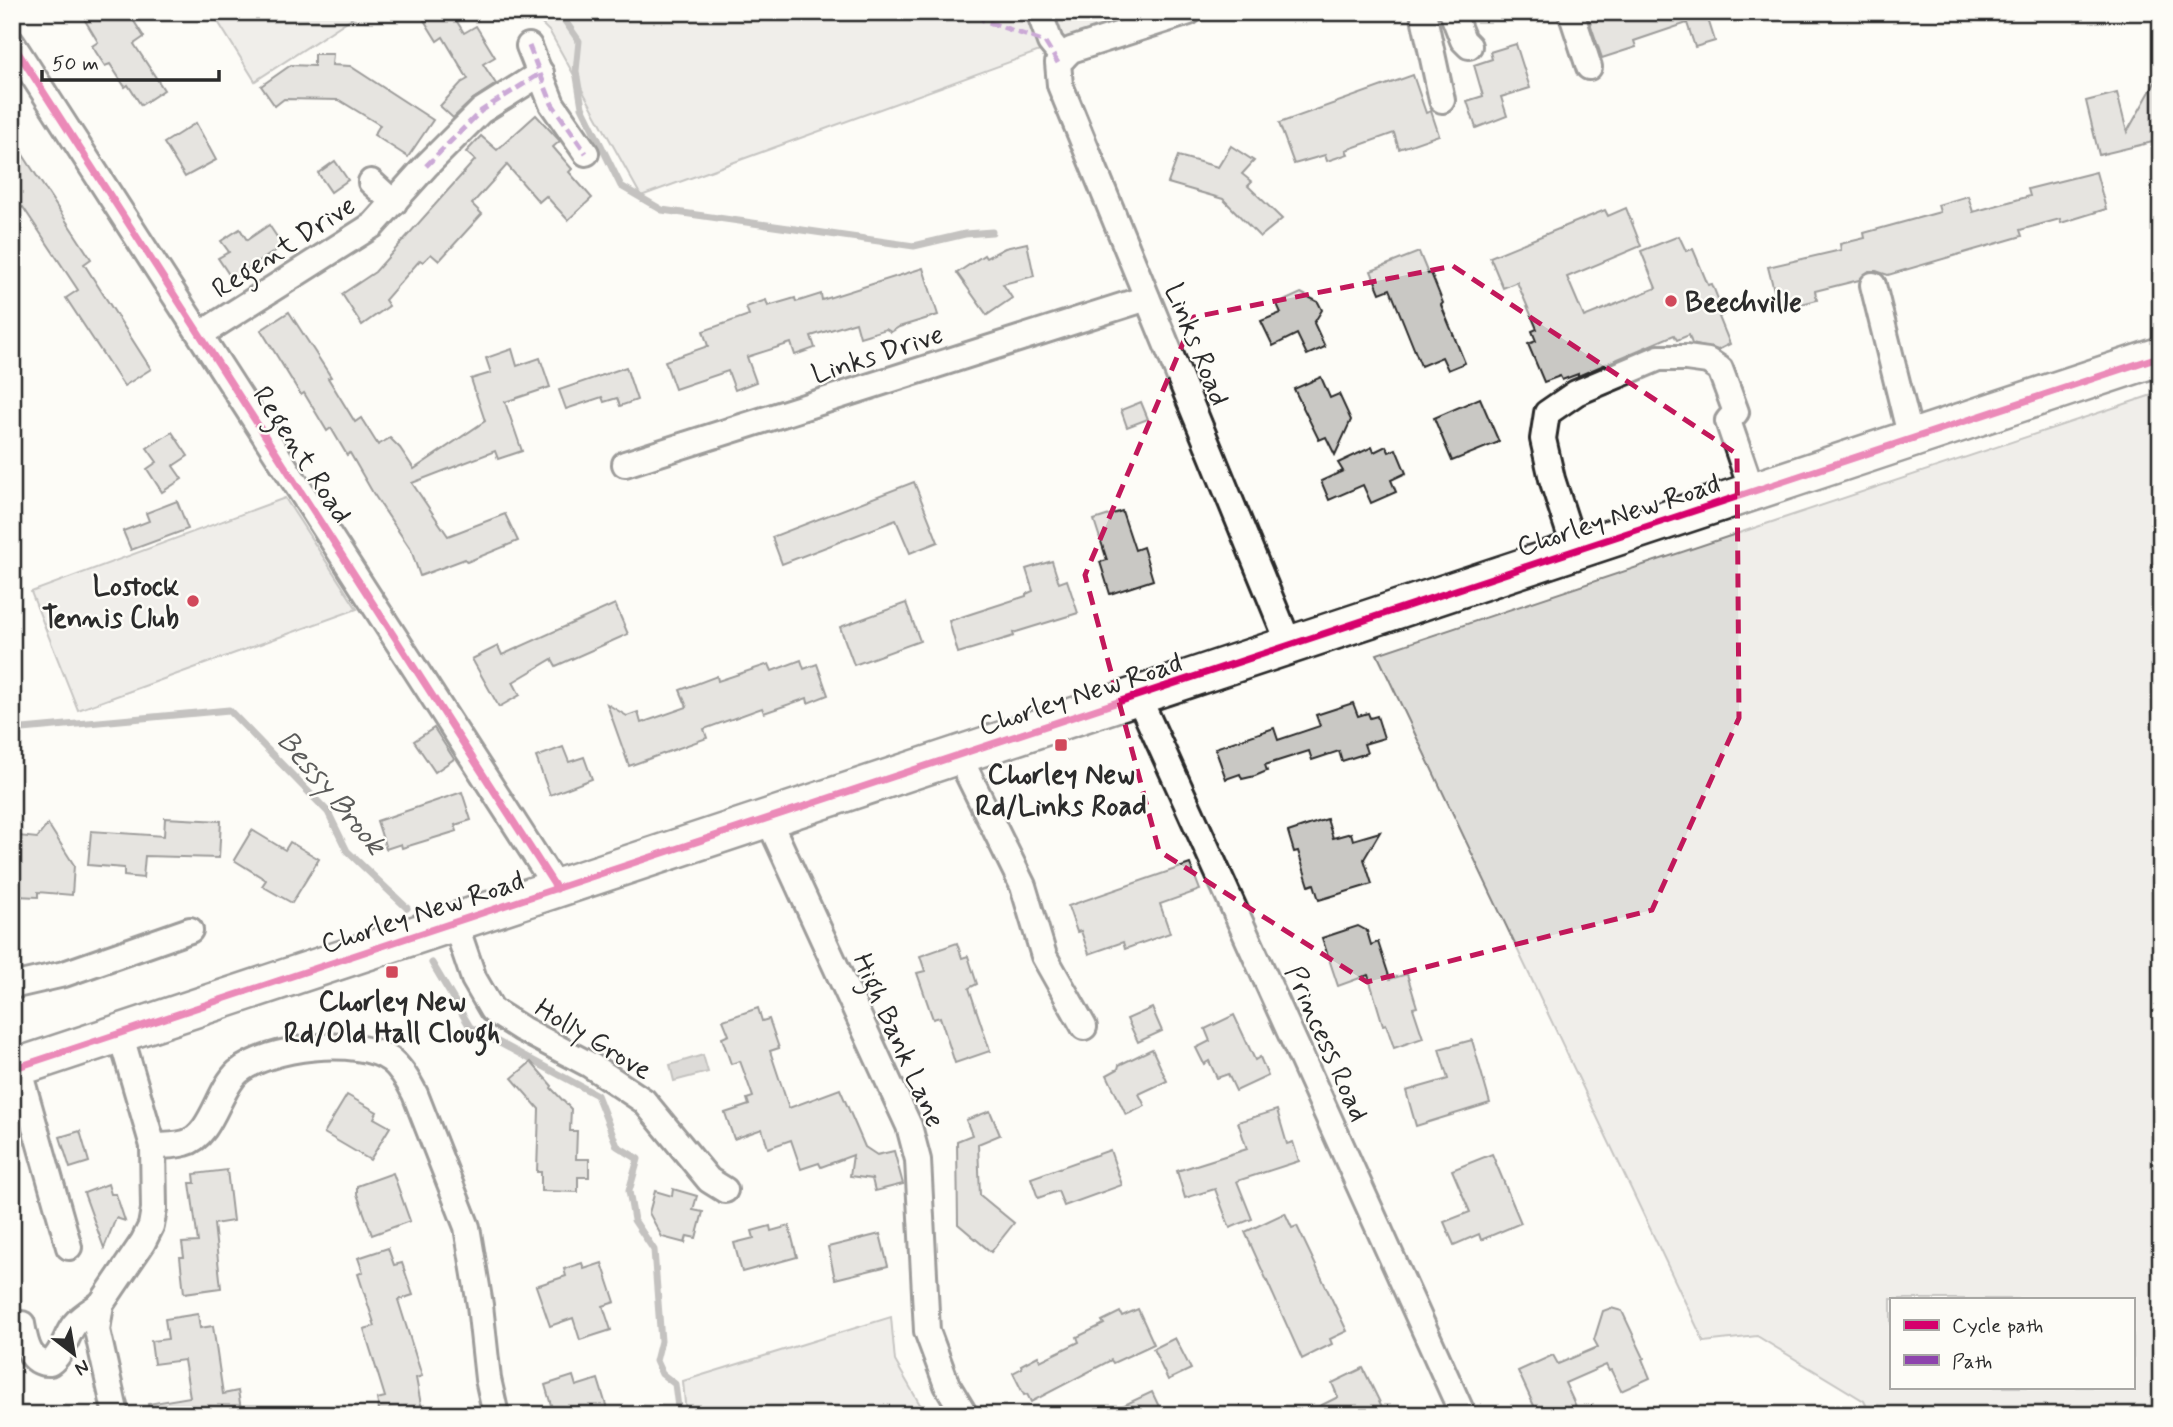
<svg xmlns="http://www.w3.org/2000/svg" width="2173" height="1427" viewBox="0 0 2173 1427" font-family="Mynerve,sans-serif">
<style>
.green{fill:#dfdeda;stroke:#858482;stroke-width:2;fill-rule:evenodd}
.water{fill:#b5b4b1;stroke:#7e7d7b;stroke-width:2}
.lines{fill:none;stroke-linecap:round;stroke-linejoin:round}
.stream{stroke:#7e7d7b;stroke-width:7}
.building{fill:#c9c8c4;stroke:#2b2b2b;stroke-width:2}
.minor-casing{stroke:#2b2b2b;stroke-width:30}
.highway-casing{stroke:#2b2b2b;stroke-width:42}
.minor{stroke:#fdfcf7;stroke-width:24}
.highway{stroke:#fdfcf7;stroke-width:37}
.quiet{stroke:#8e44ad;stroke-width:5;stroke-dasharray:10 5;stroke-linecap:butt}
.cycleway-casing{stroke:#fdfcf7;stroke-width:11}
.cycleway{stroke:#d6006c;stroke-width:7}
.marked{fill:none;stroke:#c2185b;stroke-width:5;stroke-dasharray:14 9;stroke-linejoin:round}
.poi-dot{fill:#d1495b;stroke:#fdfcf7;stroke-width:2.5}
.labels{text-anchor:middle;stroke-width:5;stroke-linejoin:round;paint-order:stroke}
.street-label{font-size:28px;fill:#2b2b2b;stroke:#fdfcf7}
.poi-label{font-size:28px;font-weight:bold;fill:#2b2b2b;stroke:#fdfcf7}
.water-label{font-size:30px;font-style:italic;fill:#5b5b5a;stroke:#fdfcf7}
</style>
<rect width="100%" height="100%" fill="#fdfcf7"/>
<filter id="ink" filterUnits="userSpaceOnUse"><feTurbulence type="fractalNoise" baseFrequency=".0143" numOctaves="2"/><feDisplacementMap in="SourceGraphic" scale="14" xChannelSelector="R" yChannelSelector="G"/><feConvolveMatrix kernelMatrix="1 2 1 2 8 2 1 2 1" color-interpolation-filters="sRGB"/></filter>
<g filter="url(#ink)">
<g class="green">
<path d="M212,12H361L255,81Z"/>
<path d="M530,12H1157L1048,48L641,196L550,32Z"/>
<path d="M2161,392V1415H1871L1864,1401L1757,1336L1704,1342L1377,654ZM2133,1299V1387H1891V1299Z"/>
<path d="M285,498L357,609L78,710L31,592Z"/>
<path d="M891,1317L895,1361L926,1415H686L683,1381Z"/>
</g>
<path class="water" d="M703,1055L708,1072L674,1081L670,1065Z"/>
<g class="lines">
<g class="stream">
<path d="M553,12L565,21L579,41L576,71L582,107L621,186L662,210L914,246L965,234L992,232"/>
<path d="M12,730L229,710L328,812L347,851L407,908"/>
<path d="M432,963L470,1027L597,1095L617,1146L638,1159L629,1191L634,1220L654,1250L661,1341L656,1361L662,1374L675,1384L679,1415"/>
</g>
</g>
<g class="building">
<path d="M80,12H128L144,37L134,44L164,90L141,105L128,85L125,87L110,64L105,66L92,46L98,42Z"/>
<path d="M419,12H451L464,33L476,26L495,57L483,64L496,84L473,99L453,118L440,106L461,83L468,79L443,37L437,41Z"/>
<path d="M1617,12H1708L1707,16L1715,41L1695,47L1687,23L1634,41L1636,47L1602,58L1588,17L1598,15L1599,18Z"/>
<path d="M1516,44L1530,88L1501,97L1507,116L1476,128L1467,101L1483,96L1474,65L1492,59L1490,52Z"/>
<path d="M314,54H333L332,65L350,66L433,120L408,157L374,135L380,125L339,100L284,99L275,106L261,86L291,65L314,66Z"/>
<path d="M2161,72V140L2099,155L2086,101L2117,93L2127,132Z"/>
<path d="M1413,75L1426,113L1431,111L1439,135L1399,149L1394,133L1346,150L1348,154L1327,161L1325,155L1294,164L1279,123Z"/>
<path d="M536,115L560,141L553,147L572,169L569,172L592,198L568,220L546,196L539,202L507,165L472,204L482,214L439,261L431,254L423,262L420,260L385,300L389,306L362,325L342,294L375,272L475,160L466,152L481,136L497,150Z"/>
<path d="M196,123L216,160L185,177L164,143Z"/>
<path d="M12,138L91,259L84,264L151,369L124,386L66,298L78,290L23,207L12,213Z"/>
<path d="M1231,146L1254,161L1242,174L1252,182L1248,186L1282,219L1260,237L1223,199L1168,183L1178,156L1218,167Z"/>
<path d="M335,161L348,180L331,192L318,173Z"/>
<path d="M2096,172L2106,209L2061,223L2060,219L2020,230L2022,236L1888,275L1876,271H1869L1859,280L1815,291L1817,300L1779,310L1768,267L1841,250L1840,244L1865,238L1864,233L1940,212L1938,205L1968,196L1973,212L2030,196L2028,189Z"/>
<path d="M1626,208L1641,246L1567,277L1584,317L1656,288L1641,251L1679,236L1686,251L1693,249L1708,285L1712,284L1724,314L1719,317L1730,344L1718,350L1692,344L1689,335L1677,340L1674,335L1578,376V374L1562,380L1560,376L1544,382L1528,344L1536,341L1532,331L1537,329L1517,282L1503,288L1490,257L1605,210L1608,216Z"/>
<path d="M269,225L283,246L232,279L218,258L229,252L221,241L240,229L247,240Z"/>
<path d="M1027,243L1034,276L1003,284L1012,298L987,315L957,273L984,255L986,258L1005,248Z"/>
<path d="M1419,252L1428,274L1431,273L1443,303L1441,305L1465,363L1448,370L1442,357L1421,366L1390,289L1380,293L1371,271Z"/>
<path d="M923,268L938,315L899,327L891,332L886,329L860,337L856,322L811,336L815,348L795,355L791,343L747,357L756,382L735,390L728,371L675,389L665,361L708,346L703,331L749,315L746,307L766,300L768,306L795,298L796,302L821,294L822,300Z"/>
<path d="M1301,293L1318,302L1322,310L1314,323L1325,347L1307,355L1297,334L1273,346L1261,321L1281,313L1277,304Z"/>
<path d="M289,312L331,377L328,378L355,422L361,418L378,445L390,438L400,448L414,469L485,421L471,379L491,373L486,358L512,349L517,366L540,358L550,387L505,402L522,451L498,459L495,451L412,483L448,536L505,514L518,541L467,562L465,559L420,576L411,550L373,493L350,453L347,455L331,428L327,431L304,393L301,395L261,330Z"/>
<path d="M626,367L637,400L620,406L617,398L604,402L602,397L566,409L559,390Z"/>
<path d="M1321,377L1330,398L1339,394L1351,420L1335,455L1326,437L1319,440L1294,389Z"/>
<path d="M1480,398L1499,442L1452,461L1434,418Z"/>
<path d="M1141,402L1148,419L1127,427L1121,410Z"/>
<path d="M172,432L188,456L173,466L182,479L162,492L147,469L157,462L147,448Z"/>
<path d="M1386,446L1389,452L1396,449L1406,473L1391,480L1396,492L1371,503L1363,485L1329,500L1321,481L1343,471L1338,463L1372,447L1374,452Z"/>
<path d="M914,482L938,542L910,553L896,520L782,564L772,537Z"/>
<path d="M177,501L188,529L131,550L123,531L149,521L146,513Z"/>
<path d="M1122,511L1135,550L1143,547L1153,580L1110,594L1100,562L1107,560L1094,520Z"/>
<path d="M1052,561L1059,583L1067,580L1078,613L1013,633L1014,636L958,653L949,621L1026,596V594L1033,591L1026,569Z"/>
<path d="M906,603L920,641L854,665L840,627Z"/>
<path d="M615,604L628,634L556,666L552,659L513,682L520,695L499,707L472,659L498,646L502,655Z"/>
<path d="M801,660L804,669L817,664L828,695L808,703L807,698L764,713L762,708L704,729L707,738L629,766L607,704L627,716L638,712L641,723L687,707L680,690L717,676L718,681L769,664L772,671Z"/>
<path d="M1353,703L1358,716L1368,713L1370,718L1377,716L1384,738L1364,744L1367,753L1342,761L1339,751L1312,760L1309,751L1265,765L1267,771L1255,776L1242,779L1240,774L1226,779L1215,748L1274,728L1278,740L1320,726L1316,715Z"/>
<path d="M434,728L454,759L435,772L414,741Z"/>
<path d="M563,747L569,762L584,757L592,779L550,795L536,757Z"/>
<path d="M462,792L471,820L455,825L457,831L402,848L401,844L386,849L377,821Z"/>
<path d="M165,818L221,821L219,858L145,856L143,878L124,876V868L88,865L91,831L164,836Z"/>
<path d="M1327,819L1333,838L1351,833L1353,840L1380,832L1364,859L1372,884L1319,900L1314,884L1309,886L1298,851L1294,852L1288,832Z"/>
<path d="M48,824L74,865L72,895L38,892V897L15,896L19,836L37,838Z"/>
<path d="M252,830L285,850L290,842L319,859L292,903L262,886L266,880L234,860Z"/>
<path d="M1190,864L1200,890L1160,904L1170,933L1125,949L1123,942L1089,954L1081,931L1077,932L1068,906Z"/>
<path d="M1358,926L1367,931L1371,945L1378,942L1390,979L1407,974L1417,1007L1413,1008L1423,1038L1394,1048L1386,1024L1383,1025L1368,975L1338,986L1322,938Z"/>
<path d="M957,943L962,958L968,956L977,984L969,988L990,1051L955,1063L940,1017L933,1019L917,973L925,971L920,956Z"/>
<path d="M758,1008L762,1021L769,1019L779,1048L770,1051L789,1108L840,1089L865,1147L877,1155L894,1151L903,1184L875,1191L872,1179L850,1176L853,1155L821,1167L819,1163L801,1169L791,1140L768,1148L762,1129L734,1139L725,1113L749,1105L747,1099L753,1097L740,1061L731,1064L722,1038L729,1035L723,1020Z"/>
<path d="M1152,1008L1162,1031L1138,1042L1127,1019Z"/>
<path d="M1234,1015L1255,1060L1260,1057L1268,1076L1236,1091L1228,1074L1217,1078L1209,1061L1204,1064L1196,1048L1210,1041L1205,1029Z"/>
<path d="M1472,1040L1490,1103L1416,1126L1406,1091L1448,1079L1439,1049Z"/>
<path d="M1152,1049L1167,1081L1139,1094L1145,1106L1126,1115L1107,1075L1118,1069L1119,1065Z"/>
<path d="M531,1062L552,1086L551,1088L571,1109L570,1131H577L576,1159H589V1177H578V1192L541,1191V1172H537L539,1109L512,1078Z"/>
<path d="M347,1095L377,1112L374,1118L390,1127L370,1160L324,1133Z"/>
<path d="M1277,1110L1287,1144L1293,1142L1299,1161L1237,1181L1252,1219L1230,1228L1215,1189L1185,1198L1177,1171L1247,1149L1238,1122Z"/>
<path d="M990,1111L1000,1135L978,1144L980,1195L1014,1223L991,1252L958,1224L957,1141L972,1135L966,1120Z"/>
<path d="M80,1131L89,1162L70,1168L60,1137Z"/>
<path d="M1110,1150L1122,1185L1064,1206L1058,1191L1038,1198L1031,1178Z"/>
<path d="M1492,1154L1521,1223L1481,1240L1479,1234L1454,1245L1444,1222L1470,1212L1452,1170Z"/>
<path d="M227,1170L233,1221L214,1224L221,1288L184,1293L180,1257H184L182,1243L198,1242L190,1183H195L194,1174Z"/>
<path d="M393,1173L410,1221L372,1235L357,1194V1186Z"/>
<path d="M108,1184L111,1194H116L125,1221L116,1218L104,1248L84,1193Z"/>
<path d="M673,1189L697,1196L693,1210L703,1212L696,1238L687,1236L685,1243L662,1237L649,1213L655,1191L672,1196Z"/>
<path d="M1285,1213L1292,1228L1297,1226L1347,1331L1330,1339L1332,1344L1302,1359L1245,1232Z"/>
<path d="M770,1226L771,1231L789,1226L797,1257L742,1272L734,1243L754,1238L752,1231Z"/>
<path d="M880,1234L888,1266L835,1279L828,1247Z"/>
<path d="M388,1248L394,1265L402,1263L413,1295L398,1300L422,1376L416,1378L423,1415H380L377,1399L385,1397L364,1329L375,1326L358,1274L363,1272L358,1258Z"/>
<path d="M582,1263L584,1269L602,1263L615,1302L603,1306L611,1330L580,1340L573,1318L550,1326L536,1286L566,1276L564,1269Z"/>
<path d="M1611,1308L1622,1311L1644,1358L1642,1359L1650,1378L1621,1391L1611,1370L1609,1371L1606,1365L1565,1383L1580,1415H1542L1539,1407L1535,1408L1518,1371L1553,1355L1558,1364L1598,1347L1594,1340L1603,1311Z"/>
<path d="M1138,1309L1154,1344L1113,1363L1111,1360L1031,1402L1027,1394L1024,1395L1013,1373L1022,1368L1021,1365L1038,1356L1040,1361L1079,1342L1077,1337L1104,1324L1102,1321L1120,1312L1122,1316Z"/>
<path d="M198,1314L200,1328L213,1326L223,1394L238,1391L242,1415H149L148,1404L190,1397L184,1360L154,1364L151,1341L168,1339L165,1319Z"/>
<path d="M1175,1338L1191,1369L1168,1380L1153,1349Z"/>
<path d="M1363,1368L1386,1415H1302L1338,1397L1332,1383Z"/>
<path d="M573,1376L576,1386L598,1379L609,1415H554L545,1385Z"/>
<path d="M1152,1392L1163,1415H1103Z"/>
</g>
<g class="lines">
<defs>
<g id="minor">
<path d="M1045,12L1041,17L1050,42L1063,58"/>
<path d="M1189,12L1071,50L1058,63L1060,85L1290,646"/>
<path d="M1423,12L1442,100"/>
<path d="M1452,12L1463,40L1469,46"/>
<path d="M1571,12L1589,67"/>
<path d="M12,43L557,889"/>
<path d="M529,46L552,104L586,153"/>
<path d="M371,182L394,203"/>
<path d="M1873,285L1911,439"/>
<path d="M201,334L373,225L426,166L481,111L541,73"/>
<path d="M625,464L1147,298"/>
<path d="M1575,550L1552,479L1543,439L1547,413L1576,393L1659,358H1686L1708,361L1720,369L1736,412L1728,421L1752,491"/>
<path d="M1138,696L1463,1415"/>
<path d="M959,756L1023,886L1044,956L1084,1027"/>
<path d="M768,819L909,1126L918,1160L927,1331L947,1385L965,1415"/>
<path d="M455,923L474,979L492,1010L522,1029L590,1065L644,1101L709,1180L725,1190"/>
<path d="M12,986L64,974L190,930"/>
<path d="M18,1067L69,1247"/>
<path d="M153,1146C163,1146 175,1146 185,1143C212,1136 218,1090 238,1072C268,1047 358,1036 391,1060C402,1069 409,1082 415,1094L467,1227L480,1305L488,1379L496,1415"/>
<path d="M22,1324C25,1340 28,1364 50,1363C63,1354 65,1337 74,1325C81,1316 92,1310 101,1304"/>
<path d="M116,1415L97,1330L101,1304L143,1242L151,1226L154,1209L153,1146L120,1033"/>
</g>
<path id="highway" d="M12,1069L2161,356"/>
</defs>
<use href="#minor" class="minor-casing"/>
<use href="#highway" class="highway-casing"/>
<use href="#minor" class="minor"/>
<use href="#highway" class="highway"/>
<g class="quiet">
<path d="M979,12L983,20L1045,42L1058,63"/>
<path d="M529,46L552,104L586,153"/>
<path d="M426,166L481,111L541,73"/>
</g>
<defs>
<g id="cycleway">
<path d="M12,43L557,889"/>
<path d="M12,1069L2161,356"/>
</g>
</defs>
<use href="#cycleway" class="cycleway-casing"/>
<use href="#cycleway" class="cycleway"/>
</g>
</g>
<path d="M0 0H2173V1427H0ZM1453,266L1737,454L1739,718L1652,910L1367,982L1159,851L1085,575L1194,317Z" fill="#fdfcf7" fill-opacity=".55" fill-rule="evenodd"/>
<path class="marked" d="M1453,266L1737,454L1739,718L1652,910L1367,982L1159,851L1085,575L1194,317Z"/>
<g class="poi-dot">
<circle cx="1671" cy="301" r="7"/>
<circle cx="193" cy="601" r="7"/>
<rect x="1054" y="738" width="14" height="14" rx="3.5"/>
<rect x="385" y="965" width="14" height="14" rx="3.5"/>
</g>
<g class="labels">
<g class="street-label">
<text transform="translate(283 246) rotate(-33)" y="10">Regent Drive</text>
<text transform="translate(1198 344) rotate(68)" y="10">Links Road</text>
<text transform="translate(877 353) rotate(-18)" y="10">Links Drive</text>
<text transform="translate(303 454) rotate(57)" y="10">Regent Road</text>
<text transform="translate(1618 514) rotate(-18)" y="10">Chorley New Road</text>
<text transform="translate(1080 693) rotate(-18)" y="10">Chorley New Road</text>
<text transform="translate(422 911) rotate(-18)" y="10">Chorley New Road</text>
<text transform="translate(594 1038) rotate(31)" y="10">Holly Grove</text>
<text transform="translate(900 1040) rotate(66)" y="10">High Bank Lane</text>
<text transform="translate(1328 1043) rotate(66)" y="10">Princess Road</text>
</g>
<g class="poi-label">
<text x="1685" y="311" text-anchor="start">Beechville</text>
<text x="179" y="595" text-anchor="end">Lostock<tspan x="179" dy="32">Tennis Club</tspan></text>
<text x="1061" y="783">Chorley New<tspan x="1061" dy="32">Rd/Links Road</tspan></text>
<text x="392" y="1010">Chorley New<tspan x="392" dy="32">Rd/Old Hall Clough</tspan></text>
</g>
<g class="water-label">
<text transform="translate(332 792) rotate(50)" y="10">Bessy Brook</text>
</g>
</g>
<rect width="2173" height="1427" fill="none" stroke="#fdfcf7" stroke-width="42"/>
<rect x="21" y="21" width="2131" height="1385" fill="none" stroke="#2b2b2b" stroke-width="2.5" filter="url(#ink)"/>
<rect x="1890" y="1298" width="245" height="91" fill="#fdfcf7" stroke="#a9a8a5" stroke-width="2"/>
<rect x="1904" y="1320" width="35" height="10" fill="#d6006c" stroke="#a9a8a5" stroke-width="2"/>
<text x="1952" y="1332" font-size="21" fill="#2b2b2b">Cycle path</text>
<rect x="1904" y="1355" width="35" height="10" fill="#8e44ad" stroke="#a9a8a5" stroke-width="2"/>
<text x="1952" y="1368" font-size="21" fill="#2b2b2b">Path</text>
<g transform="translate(74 1354) rotate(149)" stroke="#fdfcf7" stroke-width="5" paint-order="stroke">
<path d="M0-5L12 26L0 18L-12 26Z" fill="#2b2b2b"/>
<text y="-10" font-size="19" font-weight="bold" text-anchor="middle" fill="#2b2b2b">N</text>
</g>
<path d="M42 70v10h177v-10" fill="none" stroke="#2b2b2b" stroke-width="3.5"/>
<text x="52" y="70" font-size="21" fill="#2b2b2b" stroke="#fdfcf7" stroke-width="5" paint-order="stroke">50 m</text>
</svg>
